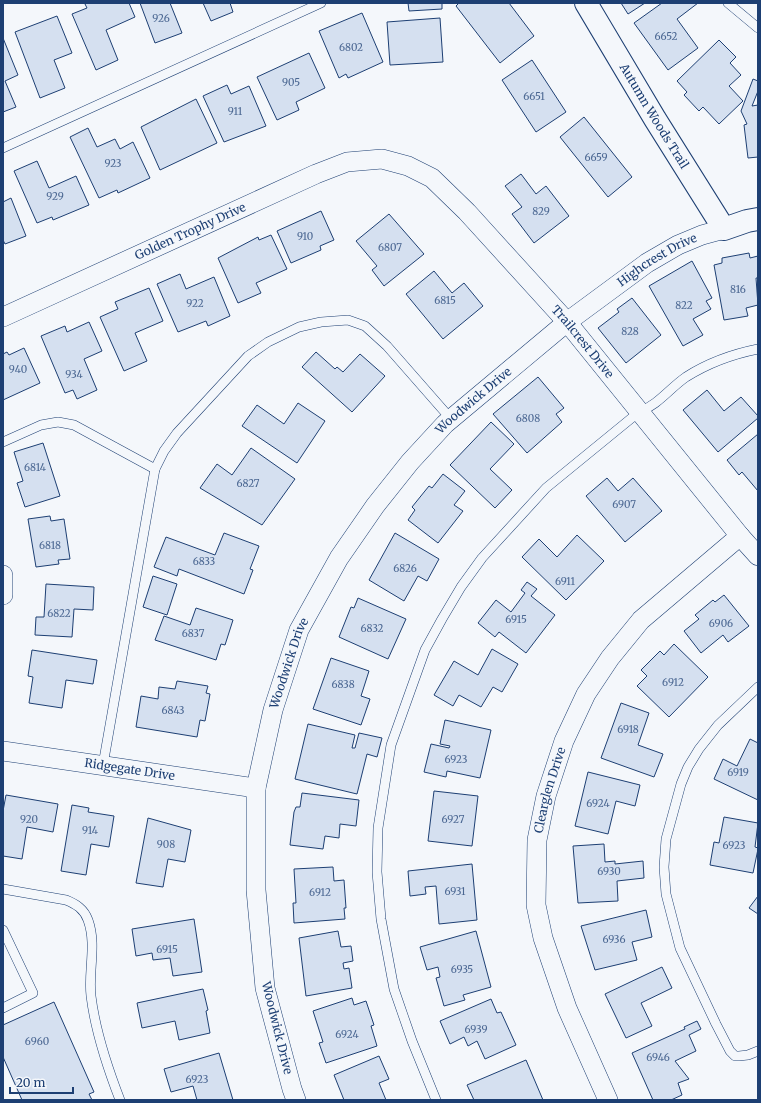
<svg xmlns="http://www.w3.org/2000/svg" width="761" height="1103" viewBox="0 0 761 1103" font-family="Merriweather,serif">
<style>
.building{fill:#d5e0f0;stroke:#1d3f73}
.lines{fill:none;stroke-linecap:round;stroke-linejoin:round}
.service-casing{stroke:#1d3f73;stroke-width:10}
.minor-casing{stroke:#1d3f73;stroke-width:20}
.tertiary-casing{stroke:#1d3f73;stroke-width:24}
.service{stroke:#f4f7fb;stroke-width:9}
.minor{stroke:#f4f7fb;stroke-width:19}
.tertiary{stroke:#f4f7fb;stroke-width:22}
.labels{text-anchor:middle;stroke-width:3;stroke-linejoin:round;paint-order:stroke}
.number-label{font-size:10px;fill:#4b6792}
.street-label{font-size:12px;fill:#1d3f73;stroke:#f4f7fb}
</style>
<rect width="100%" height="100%" fill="#f4f7fb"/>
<g class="building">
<path d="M87,3H129L135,17L106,30L118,60L96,70L72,14L87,8L85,4Z"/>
<path d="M140,3H172H170L182,33L155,43Z"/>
<path d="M203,3H230L233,12L211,21Z"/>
<path d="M408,3H442V9L409,11Z"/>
<path d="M459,3H509L534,36L500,63L456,6Z"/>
<path d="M621,3H645L628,14Z"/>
<path d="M662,3H698L677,19L698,48L668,70L634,23Z"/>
<path d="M362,13L383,62L348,78L346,74L339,78L319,31Z"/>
<path d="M57,16L72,53L54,60L65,88L40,98L15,32Z"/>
<path d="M440,18L443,62L390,65L387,22Z"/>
<path d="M3,38L18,75L5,81L16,107L3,112Z"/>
<path d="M719,40L736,57L730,63L741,75L729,86L743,101L719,124L703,107L699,111L684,95L687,92L677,81Z"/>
<path d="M309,53L325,88L296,102L299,110L277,120L257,77Z"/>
<path d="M532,60L566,112L536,132L502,80Z"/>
<path d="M753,79L758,81V91L752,106L758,105V157L748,158L744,125L747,124L741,111Z"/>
<path d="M227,85L231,94L249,86L266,126L224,142L203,96Z"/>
<path d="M196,99L217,143L160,170L141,127Z"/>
<path d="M584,117L632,177L608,197L560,137Z"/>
<path d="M88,128L97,147L115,139L120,149L133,142L150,178L118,193L117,190L99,198L70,137Z"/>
<path d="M37,161L49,188L76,176L89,205L53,220L52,217L37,223L14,171Z"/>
<path d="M521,174L536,194L546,186L569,216L534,243L512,214L522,207L505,186Z"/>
<path d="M11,198L26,236L5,244L3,240V202Z"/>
<path d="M321,211L334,240L320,246L321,250L291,263L277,231Z"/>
<path d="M389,214L424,254L384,286L372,270L377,266L356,241Z"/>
<path d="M271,235L287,269L256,283L261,293L238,303L218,258L258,237L259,240Z"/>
<path d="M749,253L750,258L758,256V278H756L758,305L746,308L748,316L724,320L714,265L722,263V258Z"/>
<path d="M692,261L712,298L706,301L711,309L693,319L703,335L683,346L649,286Z"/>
<path d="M434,271L452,293L464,283L483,306L443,339L406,294Z"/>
<path d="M180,274L186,289L214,277L230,316L208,326L206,321L178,332L157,284Z"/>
<path d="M149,288L163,321L135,333L147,361L124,371L100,317L118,309L115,302Z"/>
<path d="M632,298L661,335L626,363L598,328L619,312L617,309Z"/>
<path d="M89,322L102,351L84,359L97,390L77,399L73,390L65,393L41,336L65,326L67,332Z"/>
<path d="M24,348L40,383L3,400V354L7,352L9,355Z"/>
<path d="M316,352L335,369L337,367L343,372L360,354L385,376L352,412L302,367Z"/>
<path d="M538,377L564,408L556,414L562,422L527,453L493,414Z"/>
<path d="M707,390L724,411L741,397L758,416V418L718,452L683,410Z"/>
<path d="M298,403L325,421L297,463L242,426L257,405L284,424Z"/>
<path d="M491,422L514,444L490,469L512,490L495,508L450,465Z"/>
<path d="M758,434V491L742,472L739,475L727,460Z"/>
<path d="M43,443L60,496L25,507L17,483L23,481L14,452Z"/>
<path d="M251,448L295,479L262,525L200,488L217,464L232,475Z"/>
<path d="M443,474L465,491L454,505L463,511L438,543L408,520L415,510L412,507L429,486L432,488Z"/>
<path d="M607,478L618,491L633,478L662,511L625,542L586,496Z"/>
<path d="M50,516L51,521L64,519L70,559L58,560L59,564L36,567L28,519Z"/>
<path d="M224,533L259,546L250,569L253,570L244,594L179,569L177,576L154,567L166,537L215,555Z"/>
<path d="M395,533L439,559L427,581L418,576L404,601L369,580Z"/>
<path d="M577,535L604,561L566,600L522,557L539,539L557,557Z"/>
<path d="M153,576L177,584L167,615L143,607Z"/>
<path d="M527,582L537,589L531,596L555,615L526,653L499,632L495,637L478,623L496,600L511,612L525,593L521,590Z"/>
<path d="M46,584L94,587L93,610L74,609L72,637L35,635L36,617H44Z"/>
<path d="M724,595L749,626L728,642L723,635L701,653L684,631L699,619L695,615L713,600L715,602Z"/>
<path d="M358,598L406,619L388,659L339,637L351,607L354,608Z"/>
<path d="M196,608L233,620L225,645L221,644L216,660L155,640L164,616L190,625Z"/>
<path d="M674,644L708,677L669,717L637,686L647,676L641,670L660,651L664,655Z"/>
<path d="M492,649L518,664L502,692L493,687L481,707L459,695L453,706L434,695L454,661L478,675Z"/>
<path d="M32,650L97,660L93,684L66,680L62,708L29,703L33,677L28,676Z"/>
<path d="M331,658L369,671L361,696L370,699L361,725L313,709Z"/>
<path d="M177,681L208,686L206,693L210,694L205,721L200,720L197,737L136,727L141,696L158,699L159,687L175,689Z"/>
<path d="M621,703L649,713L638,745L663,754L654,777L601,758Z"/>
<path d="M445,720L491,730L480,778L447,771L446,777L424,772L431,744L449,748L450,746L440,744Z"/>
<path d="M308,724L355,735L352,748H355L359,733L382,738L377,757L367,754L357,794L295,779Z"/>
<path d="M750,739L758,743V800L714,779L723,759L737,766Z"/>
<path d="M588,772L640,785L635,806L616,801L608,834L575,826Z"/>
<path d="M434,791L478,796L472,846L428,841Z"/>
<path d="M302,793L359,800L356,826L340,824L339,838L325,836L323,849L290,845L294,812L296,807H300Z"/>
<path d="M6,795L58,804L53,832L27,827L22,859L3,856V811Z"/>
<path d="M72,805L89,808L88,812L114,816L109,847L91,844L86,875L61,871Z"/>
<path d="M724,817L758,823L755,847L758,848V849L753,873L710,865L714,842L719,843Z"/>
<path d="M148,818L191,830L185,862L168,859L163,887L136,883Z"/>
<path d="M604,844L605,862L615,861V864L643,861L644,878L617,881L618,901L578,903L573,846Z"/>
<path d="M472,864L477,920L439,924L436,886L425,887L426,894L410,896L408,871Z"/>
<path d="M333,867L334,881L344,880L346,908H344L345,919L294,923L293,903H296L294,869Z"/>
<path d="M758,896V914L749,908Z"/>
<path d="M646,910L652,937L632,942L637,960L595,970L581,926Z"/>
<path d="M194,919L202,972L173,976L170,958L153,960L152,953L136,956L132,929Z"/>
<path d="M338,931L341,947L351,946L353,961L343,963L344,969L349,968L352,988L306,996L299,938Z"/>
<path d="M476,931L491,987L463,995L465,1000L444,1006L436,978L440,977L438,967L427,970L420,947Z"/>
<path d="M662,967L672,988L641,1003L652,1026L626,1038L605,994Z"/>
<path d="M203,989L208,1010L206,1011L210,1033L179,1040L175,1021L142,1028L137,1003Z"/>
<path d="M352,998L354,1005L366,1001L374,1025L371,1026L377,1046L326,1063L319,1043L323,1042L313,1011Z"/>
<path d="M491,999L497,1013L501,1012L516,1045L485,1059L477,1041L468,1046L464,1037L450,1044L440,1021Z"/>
<path d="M54,1002L94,1092L89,1094L92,1100H22L3,1057V1025Z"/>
<path d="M697,1021L701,1029L689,1035L696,1051L675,1061L689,1079L678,1083L682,1095L671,1100H653L632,1053L685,1029L684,1027Z"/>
<path d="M219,1053L233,1100H197L193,1086L171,1092L164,1069Z"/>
<path d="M379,1056L389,1079L379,1083L386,1100H344L334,1075Z"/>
<path d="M526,1060L543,1100H474L467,1085Z"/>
</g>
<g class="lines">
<defs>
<g id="service">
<path d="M728,3L758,28"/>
<path d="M3,148L321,3"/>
<path d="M3,442L41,425L58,422L74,425L155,469"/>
<path d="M758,687L718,725L699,749L688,767L681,784L666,839L664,867L666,894L680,948L716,1024L730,1051L735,1056H739L748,1055L758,1051"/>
<path d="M103,765L155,469L164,451L177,433L248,356L268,342L299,327L321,322L348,320L365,326L387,346L451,419"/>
<path d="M3,889L66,900C76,904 84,909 88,920C97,945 88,971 91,996C95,1029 108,1069 120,1100"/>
<path d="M3,930L33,993L3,1008"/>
<path d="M436,1100L412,1041L394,989L381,919L377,872L378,828L391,745L425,650L442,619L461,587L482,558L546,488L639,412C658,405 670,388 686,377C708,363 733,354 758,349"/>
</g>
<g id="minor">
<path id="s1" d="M3,317L316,174L347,162L382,159L408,166L432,178L467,212L567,322L740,536L758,556"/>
<path d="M3,575V595"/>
<path id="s2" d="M3,751L256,788"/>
<path id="s3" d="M296,1100L292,1089L265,988L256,890V788L273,710L299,630L339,558L375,506L410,462L445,424L567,322L647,263L678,245L702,235L724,229"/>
<path id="s4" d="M608,1100L567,1008L543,938L536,905L537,840L546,796L564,741L586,694L610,658L641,620L740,536"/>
</g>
<g id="tertiary">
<path id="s5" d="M586,3L655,119L724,229L747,221L758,219"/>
</g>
</defs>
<use href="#service" class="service-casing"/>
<use href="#minor" class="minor-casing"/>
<use href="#tertiary" class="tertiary-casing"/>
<use href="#service" class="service"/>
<use href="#minor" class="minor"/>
<use href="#tertiary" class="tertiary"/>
</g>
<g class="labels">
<g class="number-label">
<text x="161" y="22">926</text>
<text x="666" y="40">6652</text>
<text x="351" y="51">6802</text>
<text x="291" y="86">905</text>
<text x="534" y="100">6651</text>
<text x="235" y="115">911</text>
<text x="596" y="161">6659</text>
<text x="113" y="167">923</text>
<text x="55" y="200">929</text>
<text x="541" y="215">829</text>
<text x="305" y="240">910</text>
<text x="390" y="251">6807</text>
<text x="738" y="293">816</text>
<text x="445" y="304">6815</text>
<text x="195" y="307">922</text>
<text x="684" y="309">822</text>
<text x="630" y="335">828</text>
<text x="18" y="373">940</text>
<text x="74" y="378">934</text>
<text x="528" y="422">6808</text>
<text x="35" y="471">6814</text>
<text x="248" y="487">6827</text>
<text x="624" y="508">6907</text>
<text x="50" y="549">6818</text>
<text x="204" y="565">6833</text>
<text x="405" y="572">6826</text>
<text x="565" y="585">6911</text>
<text x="59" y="617">6822</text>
<text x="516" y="623">6915</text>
<text x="721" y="627">6906</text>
<text x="372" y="632">6832</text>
<text x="193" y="637">6837</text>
<text x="673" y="686">6912</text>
<text x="343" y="688">6838</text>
<text x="173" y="714">6843</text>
<text x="628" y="733">6918</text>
<text x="456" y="763">6923</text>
<text x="738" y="776">6919</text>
<text x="598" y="807">6924</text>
<text x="29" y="823">920</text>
<text x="453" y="823">6927</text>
<text x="90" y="834">914</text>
<text x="166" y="848">908</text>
<text x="734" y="849">6923</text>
<text x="609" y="875">6930</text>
<text x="455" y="895">6931</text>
<text x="320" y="896">6912</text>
<text x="614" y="943">6936</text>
<text x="167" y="953">6915</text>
<text x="462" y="973">6935</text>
<text x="476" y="1033">6939</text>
<text x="347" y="1038">6924</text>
<text x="37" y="1045">6960</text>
<text x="658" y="1061">6946</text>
<text x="197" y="1083">6923</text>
</g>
<g class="street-label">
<text dy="4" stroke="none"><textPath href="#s5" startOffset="132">Autumn Woods Trail</textPath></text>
<text dy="4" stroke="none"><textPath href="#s1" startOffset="206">Golden Trophy Drive</textPath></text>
<text dy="4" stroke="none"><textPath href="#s3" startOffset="1003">Highcrest Drive</textPath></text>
<text dy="4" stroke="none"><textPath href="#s1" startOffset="689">Trailcrest Drive</textPath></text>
<text dy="4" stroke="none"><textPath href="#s3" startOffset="771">Woodwick Drive</textPath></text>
<text dy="4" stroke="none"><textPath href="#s3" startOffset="446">Woodwick Drive</textPath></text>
<text dy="4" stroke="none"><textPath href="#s2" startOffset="128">Ridgegate Drive</textPath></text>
<text dy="4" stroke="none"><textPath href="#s4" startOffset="325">Clearglen Drive</textPath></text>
<text transform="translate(277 1028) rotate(76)" y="4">Woodwick Drive</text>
</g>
</g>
<rect width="761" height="1103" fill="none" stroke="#1d3f73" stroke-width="8"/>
<path d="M10 1087v6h63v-6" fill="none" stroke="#1d3f73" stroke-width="2"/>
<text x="16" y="1087" font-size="12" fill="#1d3f73" stroke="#f4f7fb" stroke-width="3" paint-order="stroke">20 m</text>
</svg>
